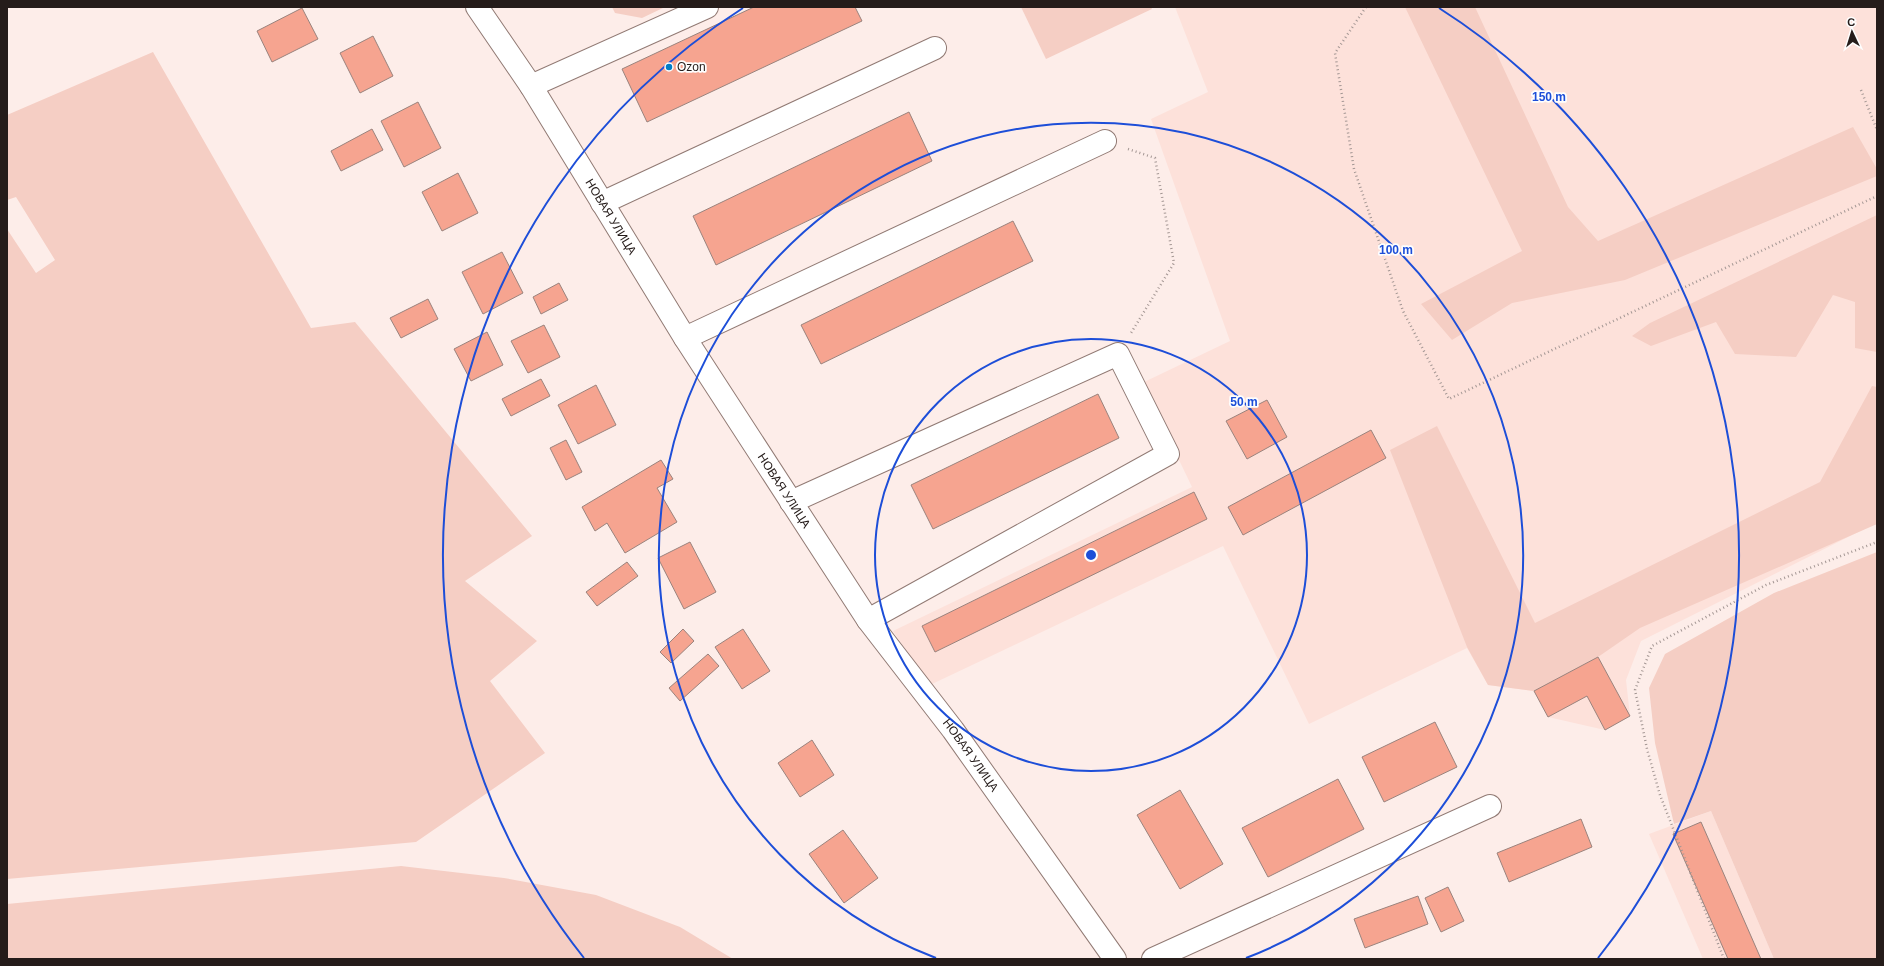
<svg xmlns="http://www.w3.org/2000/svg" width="1884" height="966" viewBox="0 0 1884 966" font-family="Arial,sans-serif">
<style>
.built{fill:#fde1da}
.green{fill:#f5cec4}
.building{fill:#f6a490;stroke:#9a837d}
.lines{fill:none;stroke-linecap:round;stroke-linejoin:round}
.minor-casing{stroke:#917a74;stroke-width:24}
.path{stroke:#a49794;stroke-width:2.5;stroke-dasharray:1 3;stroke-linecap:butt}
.minor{stroke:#fff;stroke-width:22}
.ring{fill:none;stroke:#1d4ed8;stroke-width:2}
.poi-dot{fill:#007dc6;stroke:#fefefe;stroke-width:1.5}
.labels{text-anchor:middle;stroke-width:3.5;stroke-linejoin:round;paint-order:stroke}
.poi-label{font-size:12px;fill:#251c1a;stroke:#fefefe;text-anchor:start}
.street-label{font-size:12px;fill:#251c1a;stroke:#fefefe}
.centre{fill:#1d4ed8;stroke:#fefefe;stroke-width:2}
.ring-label{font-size:12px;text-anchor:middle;font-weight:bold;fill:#1d4ed8;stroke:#fefefe;stroke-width:3.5;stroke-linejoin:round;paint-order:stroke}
</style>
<rect width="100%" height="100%" fill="#fdede9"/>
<g class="built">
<path d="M1175,7H1877V524L1872,525L1641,641L1626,680L1630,716L1605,730L1548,717L1534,691L1488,685L1467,648L1309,724L1223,546L930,685L893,631L1192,487L1142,383L1230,341L1151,119L1208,92Z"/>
<path d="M1711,811L1774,959H1703L1649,834Z"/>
</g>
<g class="green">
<path d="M612,7H665L642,18L615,13Z"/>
<path d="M1021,7H1151L1152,9L1046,59Z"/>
<path d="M1405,7H1475L1568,207L1598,241L1853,127L1877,169V176L1625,280L1512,303L1452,340L1421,304L1522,251Z"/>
<path d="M153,52L311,328L355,322L532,536L465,581L537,641L490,681L545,753L416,842L7,879V229L36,273L55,260L16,197L7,200V115Z"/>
<path d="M1877,215V352L1855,348V302L1833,295L1796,357L1735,354L1716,322L1651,346L1632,336L1650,323Z"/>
<path d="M1872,386L1877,387V524L1640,628L1598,657L1534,691L1488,685L1467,647L1390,450L1437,426L1535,623L1820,482Z"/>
<path d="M1877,552V959H1774L1711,811L1674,824L1655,743L1649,688L1665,654L1774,593Z"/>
<path d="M401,866L504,878L596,895L680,927L733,959H7V904Z"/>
</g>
<g class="building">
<path d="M754,7H855L862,21L647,122L622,69Z"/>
<path d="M302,8L318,39L272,62L257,31Z"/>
<path d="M373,36L393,76L360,93L340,53Z"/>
<path d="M418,102L441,148L404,167L381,121Z"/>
<path d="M909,112L932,161L716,265L693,216Z"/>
<path d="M372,129L383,150L341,171L331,151Z"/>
<path d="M458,173L478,213L442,231L422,192Z"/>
<path d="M1013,221L1033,261L821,364L801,325Z"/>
<path d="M502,252L523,293L483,314L462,272Z"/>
<path d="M559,283L568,300L541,314L533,297Z"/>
<path d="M428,299L438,319L401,338L390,318Z"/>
<path d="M544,325L560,357L528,373L511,341Z"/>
<path d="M487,332L503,365L471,381L454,349Z"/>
<path d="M541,379L550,396L511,416L502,399Z"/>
<path d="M596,385L616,425L578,444L558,405Z"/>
<path d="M1098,394L1119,438L933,529L911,485Z"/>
<path d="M1267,400L1287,437L1247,459L1226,421Z"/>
<path d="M1371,430L1386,458L1243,535L1228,507Z"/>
<path d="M566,440L582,472L566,480L550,448Z"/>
<path d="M661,460L673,479L657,488L677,522L625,553L607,523L595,531L582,507Z"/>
<path d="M1194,492L1207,519L935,652L922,626Z"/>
<path d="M690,542L716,592L684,609L658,558Z"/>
<path d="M627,562L638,576L597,606L586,592Z"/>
<path d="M683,629L694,641L671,663L660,652Z"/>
<path d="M743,629L770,671L742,689L715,647Z"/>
<path d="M708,654L719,666L680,701L669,688Z"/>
<path d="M1598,657L1630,716L1605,730L1587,696L1548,717L1534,691Z"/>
<path d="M1435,722L1457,767L1384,802L1362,757Z"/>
<path d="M812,740L834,775L800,797L778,763Z"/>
<path d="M1338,779L1364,829L1268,877L1242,828Z"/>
<path d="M1180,790L1223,864L1180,889L1137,815Z"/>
<path d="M1581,819L1592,847L1509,882L1497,853Z"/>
<path d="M1701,822L1761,959H1728L1673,834Z"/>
<path d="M843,830L878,878L844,903L809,854Z"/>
<path d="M1448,887L1464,921L1441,932L1425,898Z"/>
<path d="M1418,896L1428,924L1365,948L1354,919Z"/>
</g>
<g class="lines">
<defs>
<g id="minor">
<path id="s1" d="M477,7L531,86L685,338L868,620L953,730L1115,959"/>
<path d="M531,86L707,7"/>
<path d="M602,203L935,48"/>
<path d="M685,338L1105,141"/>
<path d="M791,502L1118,354L1168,454L868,620"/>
<path d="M1153,959L1490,806"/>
</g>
</defs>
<use href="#minor" class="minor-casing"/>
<g class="path">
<path d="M1366,7L1335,53L1354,169L1403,311L1449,399L1877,196"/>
<path d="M1861,90L1877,130"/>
<path d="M1128,149L1155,158L1174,263L1131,333"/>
<path d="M1724,959L1660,795L1647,749L1635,690L1652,646L1766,585L1877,542"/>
</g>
<use href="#minor" class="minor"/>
</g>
<g class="ring">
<circle cx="1091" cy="555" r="216"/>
<path d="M936 958A432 432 0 1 1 1246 958"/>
<path d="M584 958A648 648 0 0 1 743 8M1439 8A648 648 0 0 1 1598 958"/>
</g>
<circle class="poi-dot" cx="669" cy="67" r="4"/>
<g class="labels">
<g class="poi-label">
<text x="677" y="71">Ozon</text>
</g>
<g class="street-label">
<text dy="4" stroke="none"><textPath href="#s1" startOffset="249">НОВАЯ УЛИЦА</textPath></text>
<text dy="4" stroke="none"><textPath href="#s1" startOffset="573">НОВАЯ УЛИЦА</textPath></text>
<text dy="4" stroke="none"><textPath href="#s1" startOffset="897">НОВАЯ УЛИЦА</textPath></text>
</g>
</g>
<circle cx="1091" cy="555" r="6" class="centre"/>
<g class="ring-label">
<text x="1549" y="101">150 m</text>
<text x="1396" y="254">100 m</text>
<text x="1244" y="406">50 m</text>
</g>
<rect width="1884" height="966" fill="none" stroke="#251c1a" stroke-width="16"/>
<g transform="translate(1852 32) rotate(356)" stroke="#fefefe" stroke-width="3" paint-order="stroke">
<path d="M0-3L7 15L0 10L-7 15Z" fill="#251c1a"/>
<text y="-6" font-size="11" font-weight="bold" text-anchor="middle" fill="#251c1a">С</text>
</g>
</svg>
